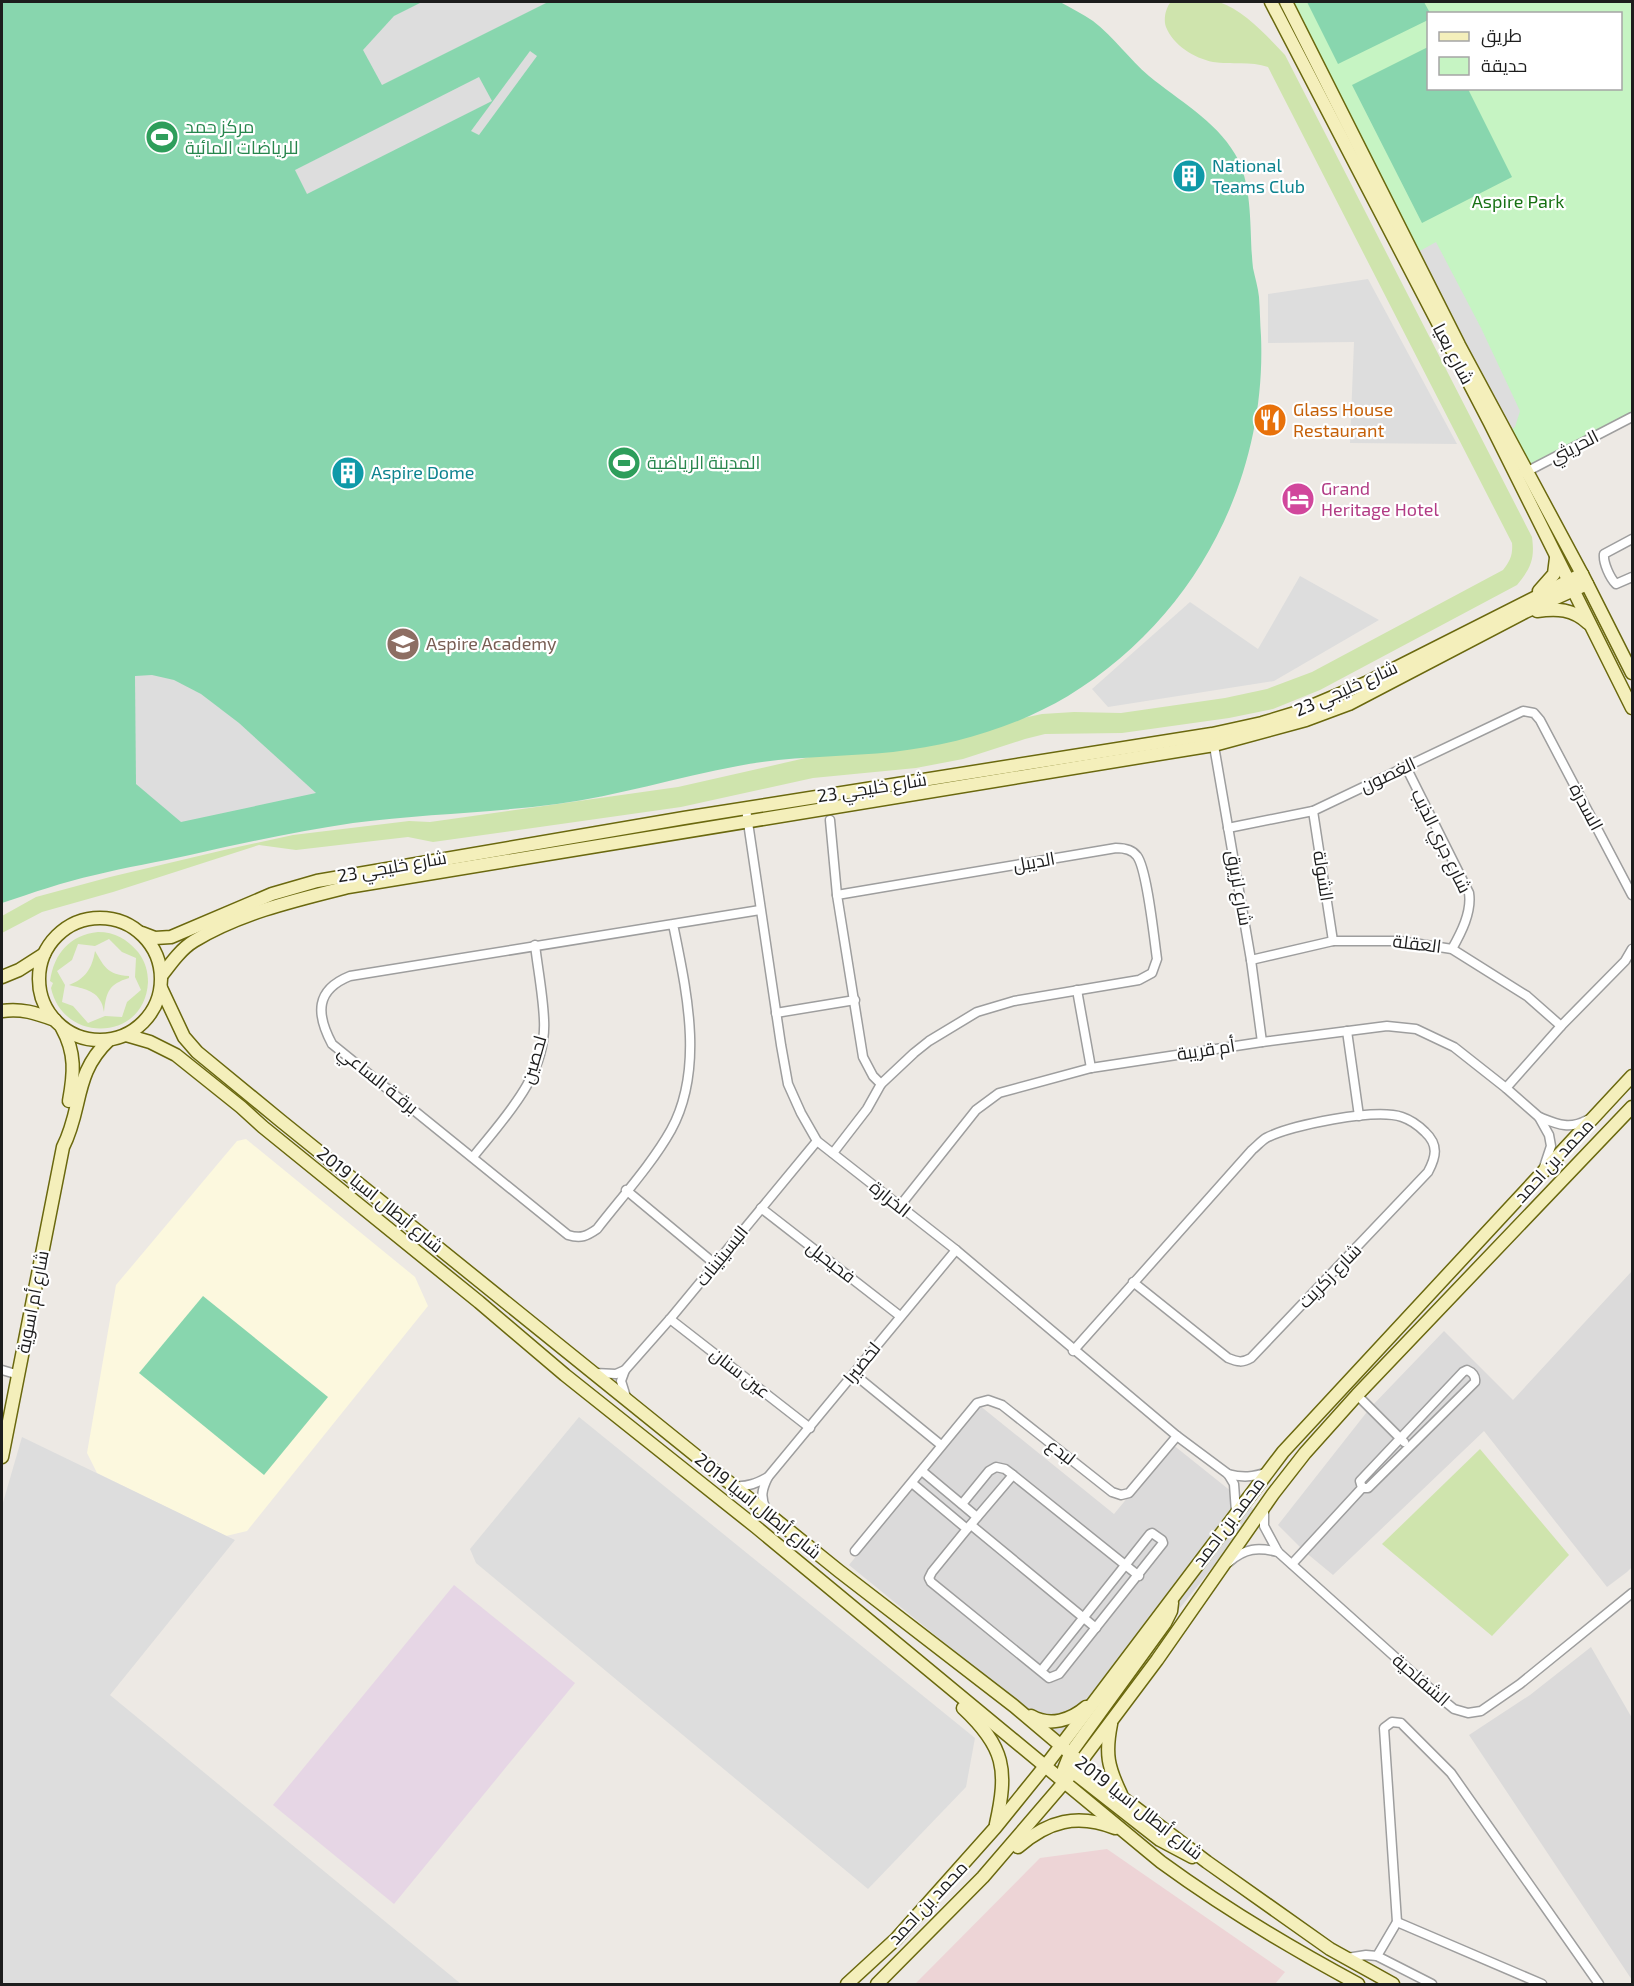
<svg xmlns="http://www.w3.org/2000/svg" width="1634" height="1986" viewBox="0 0 1634 1986" font-family="'Exo 2',Cairo,sans-serif">
<style>
.residential{fill:#dbdada}
.commercial{fill:#edd4d6}
.industrial{fill:#e6d6e5}
.education{fill:#fcf8de}
.grass{fill:#cfe4ad;fill-rule:evenodd}
.park{fill:#c6f4c3;fill-rule:evenodd}
.pitch{fill:#88d6ae}
.parking{fill:#ddd}
.lines{fill:none;stroke-linecap:round;stroke-linejoin:round}
.street-casing{stroke:#9e9e9e;stroke-width:11}
.secondary-casing{stroke:#6a680e;stroke-width:15}
.street{stroke:#fff;stroke-width:8}
.secondary{stroke:#f4efbb;stroke-width:12}
.labels{text-anchor:middle;stroke-width:4.5;stroke-linejoin:round;paint-order:stroke}
.leisure-label{font-size:18px;fill:#27864d;stroke:#fff;text-anchor:start}
.culture-label{font-size:18px;fill:#0d838f;stroke:#fff;text-anchor:start}
.park-label{font-size:18px;fill:#187114;stroke:#fff}
.street-label{font-size:18px;fill:#1d1d1d;stroke:#fff}
.food-label{font-size:18px;fill:#c56008;stroke:#fff;text-anchor:start}
.hotel-label{font-size:18px;fill:#b23c85;stroke:#fff;text-anchor:start}
.education-label{font-size:18px;fill:#785e54;stroke:#fff;text-anchor:start}
</style>
<rect width="100%" height="100%" fill="#ede9e4"/>
<g class="residential">
<path d="M1632,1271V1567L1627,1572L1607,1587L1484,1431L1333,1575L1304,1551L1278,1525L1370,1408L1444,1331L1513,1400Z"/>
<path d="M979,1405L1114,1514L1172,1444L1257,1512L1070,1745L849,1565Z"/>
<path d="M1591,1647L1632,1718V1980L1469,1735L1530,1695Z"/>
</g>
<path class="commercial" d="M1107,1849L1285,1972L1275,1984H915L1040,1858Z"/>
<path class="industrial" d="M454,1585L575,1683L394,1904L273,1805Z"/>
<path class="education" d="M246,1139L415,1277L428,1306L247,1531L226,1536L97,1473L87,1453L116,1285L237,1141Z"/>
<g class="grass">
<path d="M1171,2C1186,2 1205,0 1219,2C1245,11 1267,36 1285,55L1532,537C1535,559 1531,568 1517,585L1320,690L1273,709L1229,718L1122,733L1045,734L1025,739L963,759L916,768L813,778L681,807L433,842L408,837L296,850L259,845L113,892L42,912L2,933V916L36,897L110,877L224,850L293,835L409,821L430,822L678,787L810,757L861,752L1042,714L1074,712L1121,713L1225,698L1267,689L1312,672L1503,570C1510,561 1513,555 1512,543L1268,67C1251,61 1231,65 1213,62C1194,58 1173,45 1166,27C1163,19 1166,7 1171,2Z"/>
<path d="M98,932C115,932 127,939 138,952C145,961 148,971 148,982C145,1042 63,1044 51,988L53,983L50,981C54,953 70,935 98,932ZM109,939L122,952L136,958L135,977L141,990L127,1002L122,1017L105,1016L88,1023L73,1006L62,1002L65,985L57,971L72,960L78,944L95,946Z"/>
<path d="M95,951C104,966 107,975 129,976V978C109,984 106,992 104,1012C103,1009 103,1005 101,1002C95,989 79,988 69,985C85,979 92,969 95,951Z"/>
<path d="M1480,1449L1569,1555L1492,1636L1382,1544Z"/>
</g>
<path class="park" d="M1290,2H1632V413L1527,467ZM1428,14H1620V88H1428Z"/>
<g class="pitch">
<path d="M2,2H1060C1071,8 1083,14 1093,21C1114,37 1129,59 1149,76C1178,100 1215,120 1235,154C1254,185 1249,233 1253,268C1255,278 1258,287 1259,297C1260,310 1260,323 1261,336C1267,482 1193,620 1068,696C1014,728 954,745 893,752C841,757 789,756 738,766C677,777 618,796 557,804C489,813 420,814 353,823C298,831 244,843 190,855C159,862 126,867 95,875C63,882 32,893 2,903Z"/>
<path d="M1307,2H1424L1430,13L1428,20L1338,64Z"/>
<path d="M1428,47V88L1468,89L1512,177L1422,223L1352,85Z"/>
<path d="M203,1296L328,1397L264,1475L139,1373Z"/>
</g>
<g class="parking">
<path d="M422,2H548L382,85L363,50L394,16Z"/>
<path d="M530,51L537,56L479,135L471,131Z"/>
<path d="M479,77L492,101L307,194L295,170Z"/>
<path d="M1436,242L1481,328L1520,411L1515,427L1509,431L1418,252Z"/>
<path d="M1368,279L1457,444L1350,443L1354,342L1268,343V294Z"/>
<path d="M1300,576L1379,620L1274,681L1108,707L1092,689L1190,602L1258,649Z"/>
<path d="M152,675L174,680L201,694L239,723L316,793L181,822L136,784L135,676Z"/>
<path d="M579,1417L975,1738L966,1787L868,1889L476,1563L470,1549Z"/>
<path d="M22,1437L235,1540L110,1695L461,1984H2V1506Z"/>
</g>
<g class="lines">
<defs>
<g id="street">
<path d="M1524,473L1632,417"/>
<path d="M1632,539L1604,554C1603,563 1610,578 1616,584L1632,577"/>
<path d="M1213,740L1251,960L1262,1042"/>
<path d="M1406,767L1469,893C1472,912 1461,933 1452,949"/>
<path d="M746,809L781,1045L788,1084L801,1113L817,1141L956,1250L1177,1436L1228,1474L1234,1484L1236,1512"/>
<path d="M1313,811L1333,941"/>
<path d="M830,820L837,895"/>
<path d="M1228,828L1313,811L1523,711L1534,713L1540,720L1632,895"/>
<path d="M1116,848C1124,848 1132,849 1137,856C1147,869 1154,938 1157,959L1152,973L1139,980L1014,1001L977,1012L929,1041L914,1053L881,1084L873,1076L863,1057L837,895Z"/>
<path d="M673,924C686,989 705,1068 671,1130C652,1164 621,1198 597,1229C587,1236 581,1239 568,1235L332,1044C316,1014 315,990 350,976C486,954 623,932 760,910"/>
<path d="M1251,960L1333,941H1400L1452,949L1527,996L1561,1026"/>
<path d="M1077,990L1091,1068"/>
<path d="M776,1013L855,1000"/>
<path d="M1347,1031L1359,1116"/>
<path d="M1506,1088L1561,1026L1625,961L1632,949"/>
<path d="M1539,1117C1557,1124 1569,1130 1587,1120"/>
<path d="M833,1153L867,1109L881,1084"/>
<path d="M473,1157C505,1117 547,1075 544,1020C543,995 538,970 535,945"/>
<path d="M626,1190L715,1264"/>
<path d="M899,1207L976,1110L999,1093L1091,1068L1262,1042L1387,1026L1416,1029L1454,1047L1506,1088L1539,1117L1549,1135L1551,1146L1544,1167"/>
<path d="M761,1208L900,1316"/>
<path d="M670,1319L810,1428"/>
<path d="M1073,1351L1252,1150C1257,1146 1261,1141 1266,1138C1291,1125 1375,1108 1402,1117C1411,1120 1418,1125 1425,1132C1439,1145 1436,1157 1428,1172L1251,1358C1242,1363 1238,1362 1228,1358L1133,1282"/>
<path d="M2,1370L19,1375"/>
<path d="M625,1370L621,1381L626,1397"/>
<path d="M595,1373L616,1374L625,1370L670,1319L817,1141"/>
<path d="M854,1374L941,1445"/>
<path d="M1357,1395L1404,1442"/>
<path d="M922,1471L977,1517"/>
<path d="M1228,1474C1243,1478 1253,1477 1268,1472"/>
<path d="M912,1483L967,1529L932,1572L929,1578L931,1582L1049,1678L1059,1674L1163,1543L1162,1540L1152,1533L1150,1534L1041,1671"/>
<path d="M735,1486C748,1487 757,1483 768,1477"/>
<path d="M962,1504L989,1471L996,1467L1005,1469L1013,1475"/>
<path d="M1264,1508V1526L1278,1552L1443,1700L1454,1709L1468,1713L1481,1711L1520,1684L1632,1593"/>
<path d="M766,1509C760,1497 762,1489 768,1477L956,1250"/>
<path d="M971,1525L1096,1628"/>
<path d="M967,1529L1013,1475L1139,1576"/>
<path d="M855,1551L977,1403L988,1400L1002,1405L1112,1492L1121,1495L1129,1493L1177,1436"/>
<path d="M1229,1562C1245,1548 1258,1547 1278,1552"/>
<path d="M1292,1564L1362,1488H1368L1475,1382C1476,1376 1472,1372 1467,1370L1463,1372L1360,1481L1362,1488"/>
<path d="M1397,1922L1542,1984"/>
<path d="M1377,1956L1397,1922L1384,1728L1392,1722L1401,1723L1451,1773L1599,1984"/>
<path d="M1347,1958L1366,1955L1377,1956L1432,1984"/>
</g>
<g id="secondary">
<path d="M1271,2L1490,423L1632,708"/>
<path d="M1286,2L1459,345L1582,574L1632,673"/>
<path d="M1539,591L1554,574L1556,558"/>
<path d="M1537,611C1557,608 1573,609 1588,623"/>
<circle cx="100" cy="979" r="61"/>
<path d="M142,933L155,938L171,937L272,894L317,881L684,818L1212,734L1262,723L1295,713L1366,683L1582,574"/>
<path d="M162,975C171,963 181,949 194,941C240,913 296,900 348,887L1214,745L1306,720L1349,704L1525,612L1587,584"/>
<path d="M2,977L19,970L44,954"/>
<path d="M161,988L184,1037L197,1052L281,1121L839,1571L1014,1706L1124,1799L1207,1862L1330,1949L1393,1984"/>
<path d="M2,1011C21,1008 36,1013 55,1020"/>
<path d="M62,1028C76,1053 74,1074 69,1101"/>
<path d="M126,1035L150,1042L176,1055L241,1107L263,1127L479,1302L565,1375L756,1527L1161,1862C1224,1908 1289,1947 1358,1984"/>
<path d="M2,1457L63,1147C83,1108 73,1074 109,1040"/>
<path d="M963,1708C1005,1747 1008,1770 996,1824"/>
<path d="M1031,1716C1050,1727 1071,1720 1086,1707"/>
<path d="M1111,1724C1105,1754 1108,1767 1121,1794"/>
<path d="M1067,1769L1073,1772L1160,1840L1192,1857"/>
<path d="M1065,1782L1064,1769L1070,1754L1165,1623L1171,1611L1172,1603"/>
<path d="M1018,1847C1048,1821 1077,1813 1115,1828"/>
<path d="M847,1984L896,1939L995,1828L1050,1760L1283,1452L1632,1076"/>
<path d="M877,1984L983,1877L1073,1772L1157,1660L1273,1494L1305,1453L1357,1395L1632,1107"/>
</g>
</defs>
<use href="#street" class="street-casing"/>
<use href="#secondary" class="secondary-casing"/>
<use href="#street" class="street"/>
<use href="#secondary" class="secondary"/>
</g>
<defs>
<symbol id="stadium-disc" viewBox="-11 -11 22 22"><circle r="9.5" fill="#2e9e5b" stroke="#fff"/><path d="M0-5a6.5 5 0 1 0 0 10a6.5 5 0 1 0 0-10ZM-3.5-1.8h7v3.6h-7Z" fill="#fff"/></symbol>
<symbol id="building-disc" viewBox="-11 -11 22 22"><circle r="9.5" fill="#0f9aa8" stroke="#fff"/><path d="M-4-6H4V6H1V3H-1V6H-4ZM-2.5-4.3h1.7v1.8h-1.7ZM.8-4.3h1.7v1.8H.8ZM-2.5-1h1.7V.8h-1.7ZM.8-1h1.7V.8H.8Z" fill="#fff"/></symbol>
<symbol id="restaurant-disc" viewBox="-11 -11 22 22"><circle r="9.5" fill="#e8710a" stroke="#fff"/><path d="M-5-6h1v4h1v-4h1v4h1v-4h1v5L-1.5 .5V6h-2V.5L-5-1ZM5-6V6H3V1.5H1.5Q1.5-4 5-6Z" fill="#fff"/></symbol>
<symbol id="hotel-disc" viewBox="-11 -11 22 22"><circle r="9.5" fill="#d1479c" stroke="#fff"/><path d="M-6-4.5h1.5V1H6V5H4.5V3h-9V5H-6ZM-4 0a1.8 1.8 0 1 1 3.6 0ZM.5 0V-2.5h3Q6-2.5 6 0Z" fill="#fff"/></symbol>
<symbol id="school-disc" viewBox="-11 -11 22 22"><circle r="9.5" fill="#8d6e63" stroke="#fff"/><path d="M0-5L7-2L0 1L-7-2ZM-4 1L0 2.5L4 1V4Q0 6-4 4Z" fill="#fff"/></symbol>
</defs>
<g fill-rule="evenodd">
<use href="#stadium-disc" x="143" y="118" width="38" height="38"/>
<use href="#building-disc" x="1170" y="157" width="38" height="38"/>
<use href="#restaurant-disc" x="1251" y="401" width="38" height="38"/>
<use href="#stadium-disc" x="605" y="444" width="38" height="38"/>
<use href="#building-disc" x="329" y="454" width="38" height="38"/>
<use href="#hotel-disc" x="1279" y="480" width="38" height="38"/>
<use href="#school-disc" x="384" y="625" width="38" height="38"/>
</g>
<g class="labels">
<g class="leisure-label">
<text x="185" y="133">مركز حمد<tspan x="185" dy="21">للرياضات المائية</tspan></text>
<text x="647" y="469">المدينة الرياضية</text>
</g>
<g class="culture-label">
<text x="1212" y="172">National<tspan x="1212" dy="21">Teams Club</tspan></text>
<text x="371" y="479">Aspire Dome</text>
</g>
<g class="park-label">
<text x="1518" y="208">Aspire Park</text>
</g>
<g class="street-label">
<text transform="translate(1453 354) rotate(62)" y="6">شارع بعيا</text>
<text transform="translate(1574 447) rotate(-27)" y="6">الحريثي</text>
<text transform="translate(1346 689) rotate(-24)" y="6">شارع خليجي 23</text>
<text transform="translate(1388 775) rotate(-25)" y="6">الغصون</text>
<text transform="translate(872 788) rotate(-9)" y="6">شارع خليجي 23</text>
<text transform="translate(1586 807) rotate(62)" y="6">السدرة</text>
<text transform="translate(1441 841) rotate(64)" y="6">شارع جري الذيب</text>
<text transform="translate(1034 862) rotate(-10)" y="6">الديبل</text>
<text transform="translate(392 867) rotate(-10)" y="6">شارع خليجي 23</text>
<text transform="translate(1323 876) rotate(81)" y="6">الشولة</text>
<text transform="translate(1239 888) rotate(80)" y="6">شارع لزيرق</text>
<text transform="translate(1417 944) rotate(7)" y="6">العقلة</text>
<text transform="translate(1206 1050) rotate(-9)" y="6">أم قريبة</text>
<text transform="translate(534 1060) rotate(-74)" y="6">لحصين</text>
<text transform="translate(378 1080) rotate(39)" y="6">برقـة الساعي</text>
<text transform="translate(1554 1161) rotate(-47)" y="6">محمد بن احمد</text>
<text transform="translate(890 1199) rotate(39)" y="6">الخرارة</text>
<text transform="translate(380 1200) rotate(39)" y="6">شارع أبطال اسيا 2019</text>
<text transform="translate(722 1256) rotate(-51)" y="6">البسيتينات</text>
<text transform="translate(831 1262) rotate(38)" y="6">فحيحيل</text>
<text transform="translate(1330 1276) rotate(-46)" y="6">شارع زكريت</text>
<text transform="translate(33 1302) rotate(-79)" y="6">شارع أم اسوية</text>
<text transform="translate(862 1363) rotate(-51)" y="6">لخضيرا</text>
<text transform="translate(740 1373) rotate(38)" y="6">عين سنان</text>
<text transform="translate(1061 1452) rotate(38)" y="6">لبدع</text>
<text transform="translate(758 1506) rotate(39)" y="6">شارع أبطال اسيا 2019</text>
<text transform="translate(1229 1522) rotate(-53)" y="6">محمد بن احمد</text>
<text transform="translate(1421 1680) rotate(41)" y="6">الشفلحية</text>
<text transform="translate(1139 1808) rotate(38)" y="6">شارع أبطال اسيا 2019</text>
<text transform="translate(928 1903) rotate(-47)" y="6">محمد بن احمد</text>
</g>
<g class="food-label">
<text x="1293" y="416">Glass House<tspan x="1293" dy="21">Restaurant</tspan></text>
</g>
<g class="hotel-label">
<text x="1321" y="495">Grand<tspan x="1321" dy="21">Heritage Hotel</tspan></text>
</g>
<g class="education-label">
<text x="426" y="650">Aspire Academy</text>
</g>
</g>
<rect width="1634" height="1986" fill="none" stroke="#1d1d1d" stroke-width="6"/>
<rect x="1427" y="12" width="195" height="78" fill="#ffffff" stroke="#a5a5a5" stroke-width="1.5"/>
<rect x="1439" y="32" width="30" height="9" fill="#f4efbb" stroke="#a5a5a5" stroke-width="1.5"/>
<text x="1481" y="42" font-size="18" fill="#1d1d1d">طريق</text>
<rect x="1439" y="57" width="30" height="18" fill="#c6f4c3" stroke="#a5a5a5" stroke-width="1.5"/>
<text x="1481" y="72" font-size="18" fill="#1d1d1d">حديقة</text>
</svg>
